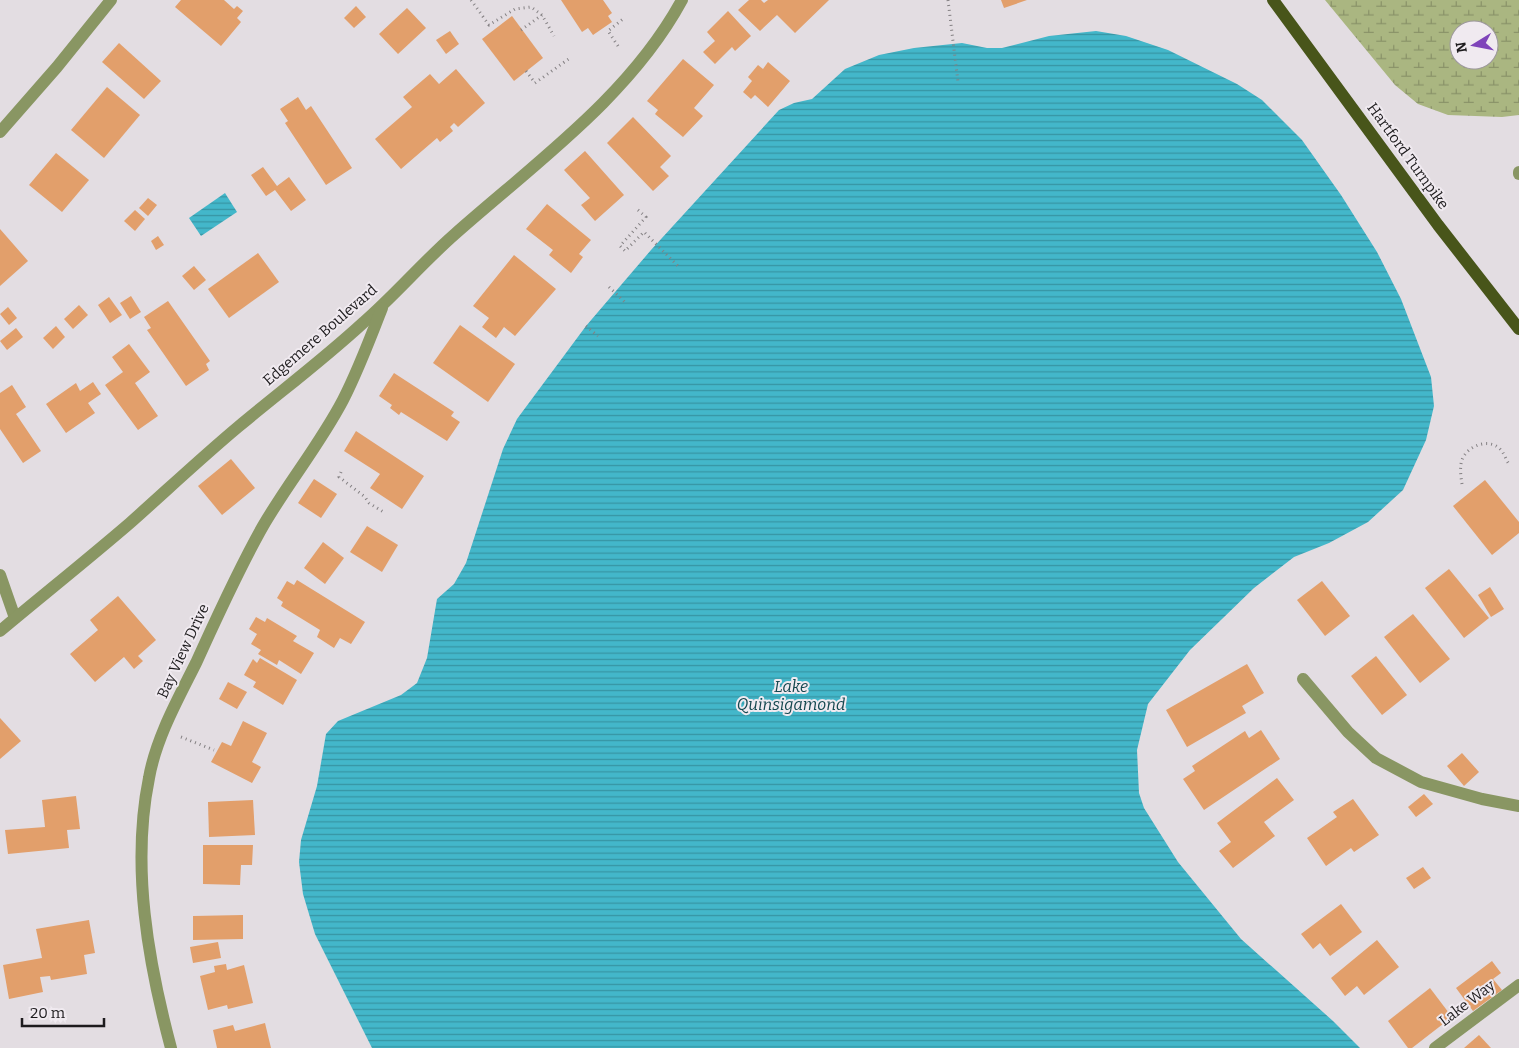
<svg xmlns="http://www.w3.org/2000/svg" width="1519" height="1048" viewBox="0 0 1519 1048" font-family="Bitter,serif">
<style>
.wetland{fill:url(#wetland-marsh);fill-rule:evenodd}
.water{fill:url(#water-rules)}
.building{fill:#e29f6b}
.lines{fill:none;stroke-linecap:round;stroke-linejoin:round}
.path{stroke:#848083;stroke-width:3;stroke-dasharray:1 4;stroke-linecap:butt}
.service{stroke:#899663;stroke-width:12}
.minor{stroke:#899663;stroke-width:12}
.primary{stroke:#48551a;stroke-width:12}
.labels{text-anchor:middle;stroke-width:4;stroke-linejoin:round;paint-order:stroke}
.street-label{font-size:15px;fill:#1d1b1d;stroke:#f0eaf0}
.water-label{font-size:16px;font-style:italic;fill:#14474f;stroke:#f0eaf0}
</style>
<defs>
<pattern id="wetland-marsh" width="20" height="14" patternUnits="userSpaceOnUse" patternTransform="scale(1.25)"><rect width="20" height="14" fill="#aab681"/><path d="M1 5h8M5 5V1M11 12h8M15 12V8" fill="none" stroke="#8a9369"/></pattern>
<pattern id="water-rules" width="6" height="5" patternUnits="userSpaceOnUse" patternTransform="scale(1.25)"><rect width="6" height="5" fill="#43b7ca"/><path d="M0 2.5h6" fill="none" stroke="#3794a3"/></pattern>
</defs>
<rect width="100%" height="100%" fill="#e3dde2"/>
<path class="wetland" d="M1325,0H1519V115L1502,117L1448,115L1418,104L1395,85ZM1459,30H1489V60H1459Z"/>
<g class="water">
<path d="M1096,31L1126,36L1168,50L1237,84L1262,100L1302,140L1341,195L1377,252L1401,299L1431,377L1434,406L1426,440L1403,490L1368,522L1329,543L1294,557L1254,588L1190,650L1148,704L1137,750L1139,793L1144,808L1178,862L1241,939L1333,1021L1360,1048H372L315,934L303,894L299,862L301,840L317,786L326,734L338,721L401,695L417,683L427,658L437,599L454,584L466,563L503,449L517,419L586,326L651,250L779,110L794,103L812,99L845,69L879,55L914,48L962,43L987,48H1002L1049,36Z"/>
<path d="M225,193L237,212L201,236L189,218Z"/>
</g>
<g class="building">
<path d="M181,0H224L234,9L237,6L243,11L237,18L241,22L221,46L175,7Z"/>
<path d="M561,0H603L612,13L608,16L612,22L593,35L588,28L582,32Z"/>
<path d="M749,0H761L764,3L768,0H829L795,33L777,15L760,31L738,10Z"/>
<path d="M1001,0H1027L1004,8Z"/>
<path d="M356,6L366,17L354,28L344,18Z"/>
<path d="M407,8L426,28L398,54L379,34Z"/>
<path d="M728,11L751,36L735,51L732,47L715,64L703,52L715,41L707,32Z"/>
<path d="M512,16L543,58L514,81L482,39Z"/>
<path d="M450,31L459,44L446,54L436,40Z"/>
<path d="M119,43L161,81L144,99L102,62Z"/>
<path d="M683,59L714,85L694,108L703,116L683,137L655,114L658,110L647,101Z"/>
<path d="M768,62L790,81L768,107L755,95L751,99L743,92L752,81L748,77L758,65L763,69Z"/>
<path d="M456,69L485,103L458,127L454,123L450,127L453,131L440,142L437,138L401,169L375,139L412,107L403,97L430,74L439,84Z"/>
<path d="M107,87L140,115L104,158L71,130Z"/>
<path d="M298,97L306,110L311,106L352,168L326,185L285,123L288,121L280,109Z"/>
<path d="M633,117L671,156L660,167L669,176L653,191L607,143Z"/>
<path d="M585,151L624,195L595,221L581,205L590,198L564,170Z"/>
<path d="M56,153L89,180L62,212L29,185Z"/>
<path d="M263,167L277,186L289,177L306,200L291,211L275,190L266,196L251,175Z"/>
<path d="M148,198L157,205L148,216L139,208Z"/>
<path d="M547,204L591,240L579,254L583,257L571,273L549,255L553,250L526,229Z"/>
<path d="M135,210L145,219L135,231L124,221Z"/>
<path d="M0,229L28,261L0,286Z"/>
<path d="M158,236L164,245L156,250L151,241Z"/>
<path d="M258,253L279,282L229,318L208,289Z"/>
<path d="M514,255L556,289L515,336L504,327L496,338L482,327L489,318L473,306Z"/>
<path d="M194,266L206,280L194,290L182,276Z"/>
<path d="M131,296L141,312L130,319L120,303Z"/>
<path d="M109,297L122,315L110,323L98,305Z"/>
<path d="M168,301L210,361L206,364L209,370L186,386L147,330L151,328L144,317Z"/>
<path d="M79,305L88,315L73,329L64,319Z"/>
<path d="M8,307L17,318L9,325L0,314Z"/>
<path d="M460,325L515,364L488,402L433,363Z"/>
<path d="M56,326L65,337L53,349L43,338Z"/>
<path d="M16,328L23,337L7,350L0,341Z"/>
<path d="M129,344L150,372L135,383L158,416L138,430L105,385L123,372L112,357Z"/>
<path d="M394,373L454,412L451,416L460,422L447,441L401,412L399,415L390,408L392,405L379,396Z"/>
<path d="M93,382L101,394L88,403L95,413L66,433L46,404L76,383L80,391Z"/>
<path d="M12,385L26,407L16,414L41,451L23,463L0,429V393Z"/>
<path d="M356,431L424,476L402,509L370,488L380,474L344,451Z"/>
<path d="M231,459L255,488L222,515L198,486Z"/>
<path d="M314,479L337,494L321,518L298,503Z"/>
<path d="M1485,480L1519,522V533L1492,555L1453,506Z"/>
<path d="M367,526L398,545L382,572L350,552Z"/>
<path d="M323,542L344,558L325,584L304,568Z"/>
<path d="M1449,569L1489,618L1464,638L1425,588Z"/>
<path d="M297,580L365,622L351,644L340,638L334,648L317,637L320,630L281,606L283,602L277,598L287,581L294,585Z"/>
<path d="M1322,581L1350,616L1325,636L1297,600Z"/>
<path d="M1490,587L1504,609L1491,617L1478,595Z"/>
<path d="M118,596L156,640L138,656L143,661L134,669L124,657L95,682L70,654L98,630L90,620Z"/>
<path d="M1413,614L1450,659L1420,683L1384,637Z"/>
<path d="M256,617L265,622L267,618L297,636L293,641L314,653L301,674L279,660L277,665L258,654L261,650L251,644L257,634L249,629Z"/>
<path d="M1376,656L1407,695L1382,715L1351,676Z"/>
<path d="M260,658L297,680L283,705L253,687L256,682L244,675L253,659L257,663Z"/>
<path d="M1247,664L1264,693L1242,706L1246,713L1187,747L1166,710Z"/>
<path d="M228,682L247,692L237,709L219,699Z"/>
<path d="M0,718L21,741L0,759Z"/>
<path d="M243,721L267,733L252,762L261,767L252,783L211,762L222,742L231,746Z"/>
<path d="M1261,730L1280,759L1204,810L1183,779L1195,771L1192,766L1245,731L1249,738Z"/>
<path d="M1462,753L1479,772L1464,786L1447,766Z"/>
<path d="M1277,778L1294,800L1264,822L1275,836L1233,868L1219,851L1231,842L1217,823Z"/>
<path d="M1424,794L1433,804L1416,817L1408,807Z"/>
<path d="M76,796L80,829L67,830L69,848L8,854L5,830L45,827L42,800Z"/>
<path d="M1353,799L1379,835L1354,852L1351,848L1326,866L1307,838L1337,817L1333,812Z"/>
<path d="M253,800L255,835L209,837L208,802Z"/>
<path d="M203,845H253L252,865H241L240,885L203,884Z"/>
<path d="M1423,867L1431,878L1414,889L1406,878Z"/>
<path d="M1341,904L1362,932L1330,956L1320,943L1313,949L1301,934Z"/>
<path d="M243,915V939L193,940V916Z"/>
<path d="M89,920L95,953L84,955L87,974L51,980L50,976L40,977L43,992L9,999L3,965L42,958L36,929Z"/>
<path d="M1377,940L1399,967L1364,995L1357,986L1345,996L1331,978Z"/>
<path d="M218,942L221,958L193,963L190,947Z"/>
<path d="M1492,961L1501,973L1493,979L1502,990L1473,1011L1456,988Z"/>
<path d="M226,964L227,970L244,965L253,1003L228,1009L227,1005L208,1010L200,976L215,972L214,966Z"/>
<path d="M1430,988L1452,1017L1412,1048H1408L1388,1021Z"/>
<path d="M265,1023L271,1048H217L213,1030L233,1025L235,1031Z"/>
<path d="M1479,1035L1491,1048H1464Z"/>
</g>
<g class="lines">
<g class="path">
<path d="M471,0L489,25L515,9L531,7L542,15L554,36"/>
<path d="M948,0L958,82"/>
<path d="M521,30L542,15"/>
<path d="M618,46L608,31L623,19"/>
<path d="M526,71L535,83L570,58"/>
<path d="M638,210L646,217L620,246L625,251L644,232L678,266"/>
<path d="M609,287L627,304"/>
<path d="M586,326L598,336"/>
<path d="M341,472L339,477L365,497L369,503L385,513"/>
<path d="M1462,484C1461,478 1460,470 1461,464C1463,447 1489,436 1501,450C1504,453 1506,460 1509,464"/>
<path d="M181,737L214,750"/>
</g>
<path class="service" d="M1519,172V174"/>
<g class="minor">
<path d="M0,132L57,67L111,0"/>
<path d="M0,575L15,618"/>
<path d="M0,631C43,595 87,560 130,523C166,491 201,458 238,427C280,392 324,359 364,322C396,294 423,262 455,234C535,163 630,96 682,0"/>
<path d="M1303,679L1348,732L1376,758L1421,782L1482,799L1519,806"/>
<path d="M171,1048C148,962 131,866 149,778C156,738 178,699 196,663C217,617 238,570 263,526C288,483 320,444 343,400C358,371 370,339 382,308"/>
<path d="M1435,1048L1519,985"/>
</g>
<path class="primary" d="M1273,0L1438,225L1519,329"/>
</g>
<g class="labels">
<g class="street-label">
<text transform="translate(1408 156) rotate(54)" y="5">Hartford Turnpike</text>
<text transform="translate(320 335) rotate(-41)" y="5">Edgemere Boulevard</text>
<text transform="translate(183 651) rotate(-65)" y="5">Bay View Drive</text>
<text transform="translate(1467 1003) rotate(-37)" y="5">Lake Way</text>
</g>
<g class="water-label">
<text x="791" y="692">Lake<tspan x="791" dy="18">Quinsigamond</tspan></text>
</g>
</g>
<g transform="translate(1474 45) rotate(260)"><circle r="24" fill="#f0eaf0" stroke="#9c979c"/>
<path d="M0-4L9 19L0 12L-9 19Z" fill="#7f44ba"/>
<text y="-8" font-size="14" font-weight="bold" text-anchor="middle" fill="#1d1b1d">N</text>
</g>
<path d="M22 1018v8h82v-8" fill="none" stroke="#1d1b1d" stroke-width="2.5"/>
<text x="30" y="1018" font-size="15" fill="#1d1b1d" stroke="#f0eaf0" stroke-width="4" paint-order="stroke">20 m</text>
</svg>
